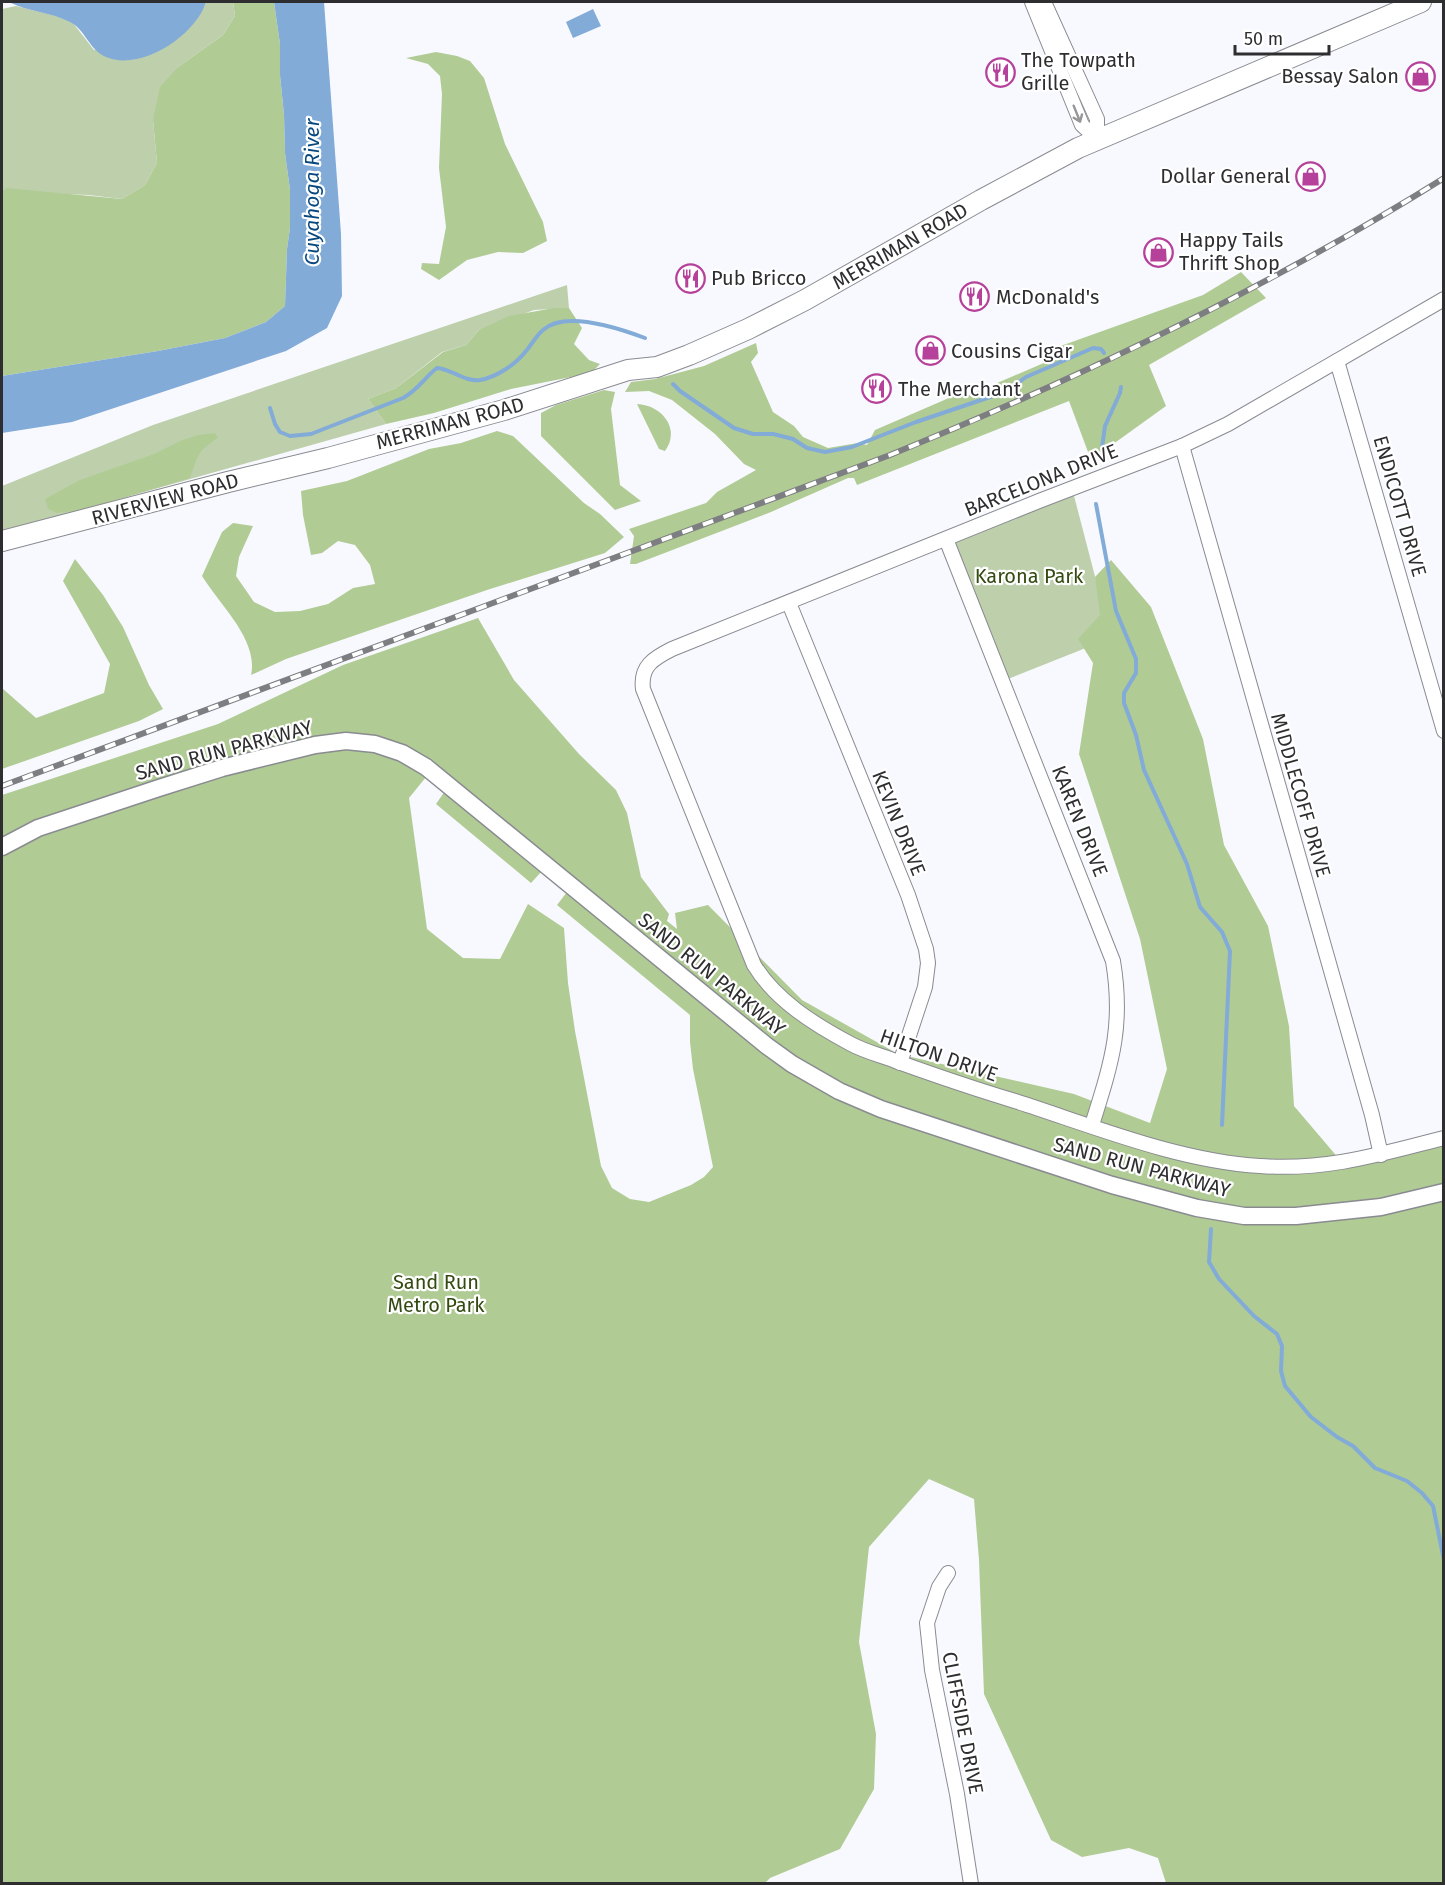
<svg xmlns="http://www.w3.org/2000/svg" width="1445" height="1885" viewBox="0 0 1445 1885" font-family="'Fira Sans',sans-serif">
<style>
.green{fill:#becfac}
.forest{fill:#b1cb95;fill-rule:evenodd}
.water{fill:#82abd7}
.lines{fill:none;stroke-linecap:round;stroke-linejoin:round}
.stream{stroke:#82abd7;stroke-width:4}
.minor-casing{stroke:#898b91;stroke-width:16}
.tertiary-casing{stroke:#898b91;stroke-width:19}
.secondary-casing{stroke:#898b91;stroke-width:22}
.minor{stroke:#fff;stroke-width:14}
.tertiary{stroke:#fff;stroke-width:16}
.secondary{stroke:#fff;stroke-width:20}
.rail-casing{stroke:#7d7e82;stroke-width:6}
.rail{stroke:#fff;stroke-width:4;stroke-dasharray:11;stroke-linecap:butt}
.oneway{stroke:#969698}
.labels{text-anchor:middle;stroke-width:4.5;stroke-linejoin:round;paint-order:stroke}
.poi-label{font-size:20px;fill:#2e2e31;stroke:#fff;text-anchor:start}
.street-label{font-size:20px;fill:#2e2e31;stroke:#fff}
.park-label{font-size:20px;fill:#334a11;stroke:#fff}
.water-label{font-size:21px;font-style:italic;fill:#09487f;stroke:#fff}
</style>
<rect width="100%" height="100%" fill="#f8f9fe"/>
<g class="green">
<path d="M206,2H233L235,16L223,35L178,67L153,120L157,163L145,185L122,199L88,195L2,191V9L16,6L60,17L73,23L94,50L204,7Z"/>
<path d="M567,285L569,308L534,310L479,330L466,345L442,352L396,388L368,399L386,424L2,532V486L153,425Z"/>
<path d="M1072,488L1111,638L1003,681L946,539Z"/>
</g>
<g class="forest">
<path d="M233,2H274L280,44V75L284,115L285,153L290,190V228L287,249L285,306L266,322L225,338L158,351L2,376V191L7,188L122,199L145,185L157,163L153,120L160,87L178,67L223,35L235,16Z"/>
<path d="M436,52L457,56L470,61L484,78L505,144L543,222L547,241L523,253L498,252L467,260L439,280L421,269L422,263L439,264L446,227L439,168L442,94L440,76L428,64L406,58Z"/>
<path d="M1241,272L1266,298L1149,365L1166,406L1091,460L1069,401L857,485L854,478H848L771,512L636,564H630L634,536L629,529L706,503L717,492L756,470L744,464L715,434L672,400L649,391L625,392L631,382L655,379L704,366L756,343L758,353L751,362L773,412L794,426L803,437L828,448L858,443L867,445L875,430L965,391L967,396L1053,359L1055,348L1203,295Z"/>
<path d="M554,308H569L582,328L574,344L589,360L600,364L591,373L511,389L434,413L386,424L368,399L396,388L443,352L466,345L479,330L509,316Z"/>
<path d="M604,390L615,392L611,409L620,485L641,501L615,510L541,436V413L556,405Z"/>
<path d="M637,404C662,405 681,429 665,451L659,449Z"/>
<path d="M497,431L513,436L584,503L600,514L624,537L605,553L487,590L286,659L251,675C259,640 219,604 202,576L222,532L233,523L253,526L239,557L236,576L254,602L275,612L300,611L328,604L353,588L375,584L370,565L355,545L338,541L322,553L311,555L303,515L301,491L347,481L429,449L461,443Z"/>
<path d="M215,433L218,438C197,451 198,456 190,478L82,510L57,513L48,509L45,499L80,480L154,454L180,441L198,435Z"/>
<path d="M75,559L103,595L123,627L149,685L163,709L139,721L2,769V688L36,718L104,693L110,664L63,581Z"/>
<path d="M1111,560L1151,607L1203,739L1224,845L1268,926L1289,1026L1294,1106L1346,1167L1443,1143V1883H1166L1158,1858L1129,1848L1082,1857L1051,1840L984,1694L979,1560L974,1499L929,1479L869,1547L859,1642L876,1734L874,1789L840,1849L770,1878L765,1883L2,1884V795L218,724L343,665L478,618L514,680L579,754L616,790L627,813L641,877L669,914L667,921L677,929L675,913L708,905L802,1000L898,1054L1074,1094L1150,1123L1167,1069L1140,939L1079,754L1093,663L1078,639L1100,615L1095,577ZM426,777L445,791L436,804L531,883L542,871L567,892L557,905L690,1015V1042L693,1069L713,1167L704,1177L691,1185L649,1202L630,1199L612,1188L601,1166L575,1031L568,983L564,928L528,904L500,959L463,958L427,929L409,798Z"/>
</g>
<g class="water">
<path d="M9,2H8H206C196,35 141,72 106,57C89,50 85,29 70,22C51,12 28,12 9,2Z"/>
<path d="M274,2H324L341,234L342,296L327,328L286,351L72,422L2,433V376L158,351L225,338L266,322L285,306L287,249L290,228V190L285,153L284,115L280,75V44Z"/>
<path d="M593,9L601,26L573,38L566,22Z"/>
</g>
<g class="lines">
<g class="stream">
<path d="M673,384L680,391L734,428L753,434H773L793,439L807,448L825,452L852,447L916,422L996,395L1011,388L1026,377L1093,348L1101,349L1104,353"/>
<path d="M270,408L275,424L280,432L290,436L311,434L403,398C419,389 424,378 437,368C452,369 464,382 480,380C497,377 516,364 526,351C532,344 536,336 543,330C565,310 621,329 645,338"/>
<path d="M1102,448L1105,426L1120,393L1121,387"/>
<path d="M1096,504L1116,611L1136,659V673L1124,693V703L1136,735L1144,770L1187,864L1200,907L1222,932L1230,951L1222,1125"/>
<path d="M1211,1229L1209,1262L1219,1279L1254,1316L1277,1334L1282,1346L1281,1371L1285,1386L1311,1417L1337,1437L1353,1446L1375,1468L1407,1481L1422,1493L1433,1506L1444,1560"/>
</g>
<defs>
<g id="minor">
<path d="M1032,2L1082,125L1097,139"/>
<path d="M1044,2L1097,119V139"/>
<path d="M1444,299L1228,424L1182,446L1039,501L672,649C654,658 640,666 643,689L754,965C775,1000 815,1025 851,1044C866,1052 883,1056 898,1062C937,1076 975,1089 1015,1101C1093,1126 1178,1161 1260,1166C1327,1171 1381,1154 1444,1138"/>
<path d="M1337,361L1444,731"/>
<path d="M1182,446L1372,1115L1381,1155"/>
<path d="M946,539L1113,961C1124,1027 1111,1064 1092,1125"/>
<path d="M789,603L908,895L926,949L928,963L925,987L900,1063"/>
<path d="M948,1573L939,1587L927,1623L932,1670L957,1794L971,1884"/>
</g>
<path id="tertiary" d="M2,847L38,828L159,788L222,768L315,745L346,741L375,744L402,753L426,767L767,1046L792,1064L839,1091L881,1109L1112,1185L1197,1208L1244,1216H1296L1381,1207L1444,1192"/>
<path id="secondary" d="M2,541L228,482L328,458L504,410L628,370L657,367L689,355L748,329L805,300L981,200L1078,148L1421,2"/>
</defs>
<use href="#minor" class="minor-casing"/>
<use href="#tertiary" class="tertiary-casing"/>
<use href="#secondary" class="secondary-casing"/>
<use href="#minor" class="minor"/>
<use href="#tertiary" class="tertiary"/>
<use href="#secondary" class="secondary"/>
<defs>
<path id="rail" d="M2,786L890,455C1082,377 1268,288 1444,178"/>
</defs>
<use href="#rail" class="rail-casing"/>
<use href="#rail" class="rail"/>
</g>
<defs><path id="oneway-shaft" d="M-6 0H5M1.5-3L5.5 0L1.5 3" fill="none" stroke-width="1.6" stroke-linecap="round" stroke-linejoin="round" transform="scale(1.5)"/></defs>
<use class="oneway" href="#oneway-shaft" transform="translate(1077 114) rotate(68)"/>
<defs>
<symbol id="restaurant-ring" viewBox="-11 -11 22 22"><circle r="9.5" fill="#fff" stroke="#b5419b" stroke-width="1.5"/><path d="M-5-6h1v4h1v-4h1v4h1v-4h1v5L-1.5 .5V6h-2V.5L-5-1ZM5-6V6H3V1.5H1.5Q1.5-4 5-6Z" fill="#b5419b"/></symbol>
<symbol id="shop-ring" viewBox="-11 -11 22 22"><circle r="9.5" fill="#fff" stroke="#b5419b" stroke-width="1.5"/><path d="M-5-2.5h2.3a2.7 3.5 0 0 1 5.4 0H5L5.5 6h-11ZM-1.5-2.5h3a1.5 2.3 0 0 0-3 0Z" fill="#b5419b"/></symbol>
</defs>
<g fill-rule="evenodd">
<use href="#restaurant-ring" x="984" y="56" width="33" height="33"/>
<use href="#shop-ring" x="1404" y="60" width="33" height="33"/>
<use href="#shop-ring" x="1294" y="160" width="33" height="33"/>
<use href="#shop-ring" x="1142" y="236" width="33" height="33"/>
<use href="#restaurant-ring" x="674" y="262" width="33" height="33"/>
<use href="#restaurant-ring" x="958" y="280" width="33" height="33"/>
<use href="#shop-ring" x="914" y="334" width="33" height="33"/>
<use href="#restaurant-ring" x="860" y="372" width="33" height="33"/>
</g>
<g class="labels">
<g class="poi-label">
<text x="1021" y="67">The Towpath<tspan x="1021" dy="23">Grille</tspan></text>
<text x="1399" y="83" text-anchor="end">Bessay Salon</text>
<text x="1290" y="183" text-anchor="end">Dollar General</text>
<text x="1179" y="247">Happy Tails<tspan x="1179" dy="23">Thrift Shop</tspan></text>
<text x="711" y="285">Pub Bricco</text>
<text x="996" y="304">McDonald's</text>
<text x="951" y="358">Cousins Cigar</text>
<text x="898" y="396">The Merchant</text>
</g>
<g class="street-label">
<text transform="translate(900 246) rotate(-30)" y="7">MERRIMAN ROAD</text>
<text transform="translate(450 423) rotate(-15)" y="7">MERRIMAN ROAD</text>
<text transform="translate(1041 480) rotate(-22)" y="7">BARCELONA DRIVE</text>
<text transform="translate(165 499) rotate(-15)" y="7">RIVERVIEW ROAD</text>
<text transform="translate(1400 506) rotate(74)" y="7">ENDICOTT DRIVE</text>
<text transform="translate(224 750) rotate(-15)" y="7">SAND RUN PARKWAY</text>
<text transform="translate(1301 795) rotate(74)" y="7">MIDDLECOFF DRIVE</text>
<text transform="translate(1080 821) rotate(68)" y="7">KAREN DRIVE</text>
<text transform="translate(899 823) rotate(68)" y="7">KEVIN DRIVE</text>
<text transform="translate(712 974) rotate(39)" y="7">SAND RUN PARKWAY</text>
<text transform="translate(939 1055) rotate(19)" y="7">HILTON DRIVE</text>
<text transform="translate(1142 1167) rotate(15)" y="7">SAND RUN PARKWAY</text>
<text transform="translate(963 1723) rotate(79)" y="7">CLIFFSIDE DRIVE</text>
</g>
<g class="park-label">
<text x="1029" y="583">Karona Park</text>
<text x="436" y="1289">Sand Run<tspan x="436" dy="23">Metro Park</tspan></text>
</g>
<g class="water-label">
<text transform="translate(312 192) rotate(-90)" y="7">Cuyahoga River</text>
</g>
</g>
<rect width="1445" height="1885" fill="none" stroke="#2e2e31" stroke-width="6"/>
<path d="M1235 45v9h94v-9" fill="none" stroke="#2e2e31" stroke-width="3"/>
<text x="1244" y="45" font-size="18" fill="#2e2e31" stroke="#ffffff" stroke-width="4.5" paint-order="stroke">50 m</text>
</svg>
